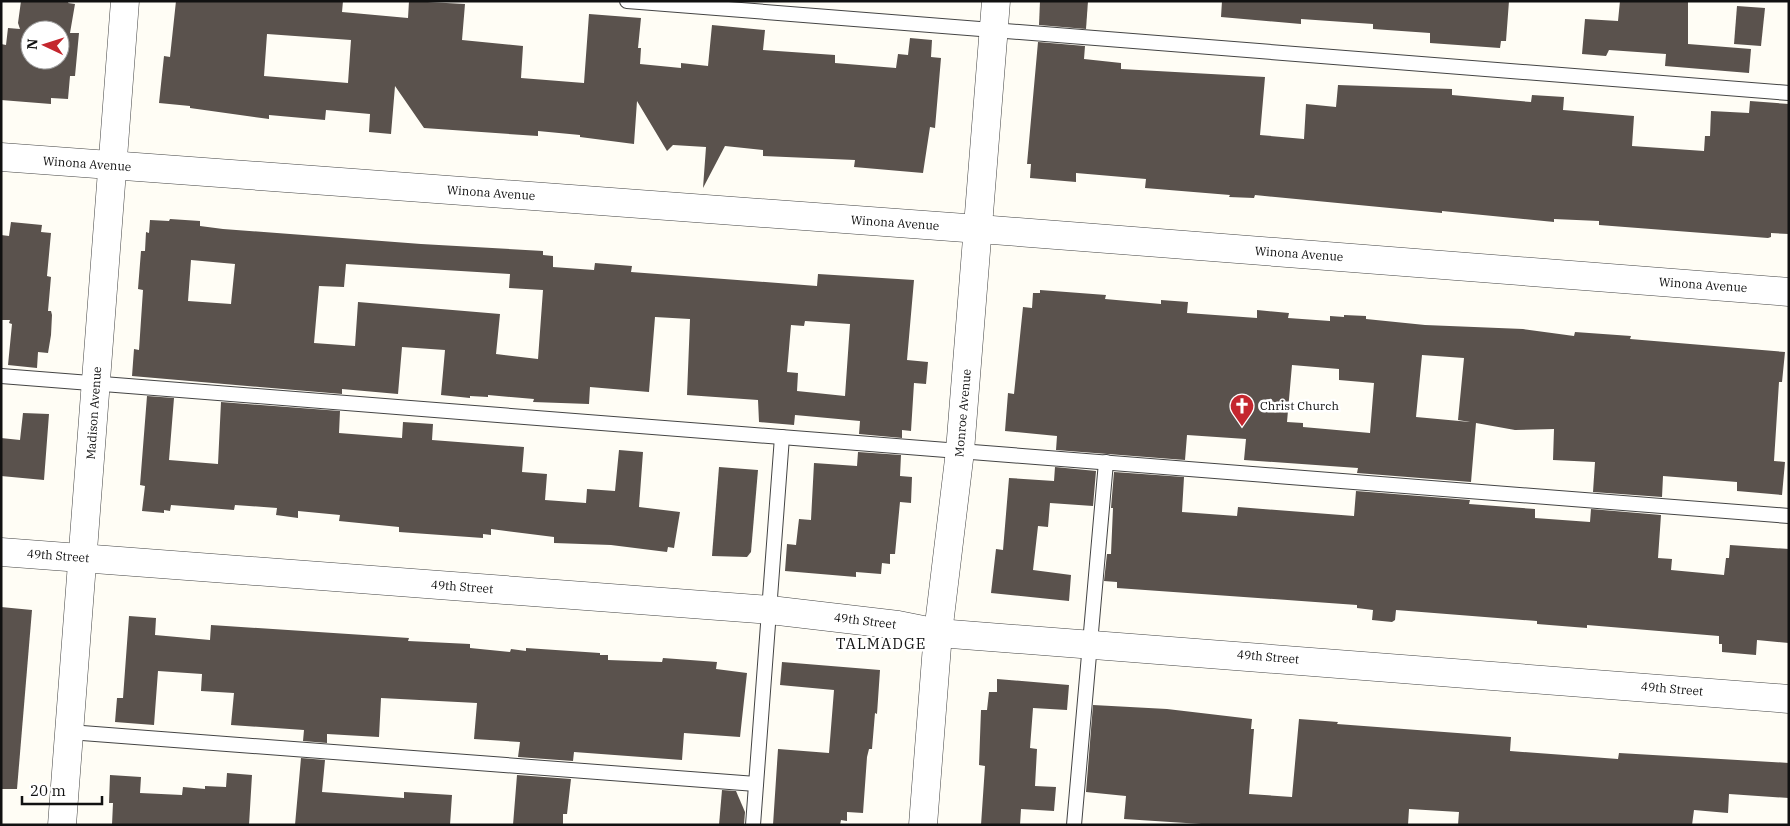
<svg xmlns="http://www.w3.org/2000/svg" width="1790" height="826" viewBox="0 0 1790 826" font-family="'IBM Plex Serif',serif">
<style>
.building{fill:#5a524d;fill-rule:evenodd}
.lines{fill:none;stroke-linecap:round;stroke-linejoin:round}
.service-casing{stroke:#444;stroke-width:16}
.minor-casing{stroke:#444;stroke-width:29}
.tertiary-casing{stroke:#444;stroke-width:29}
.service{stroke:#fff;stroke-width:14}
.minor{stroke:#fff;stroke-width:28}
.tertiary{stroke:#fff;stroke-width:28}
.labels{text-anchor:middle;stroke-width:5;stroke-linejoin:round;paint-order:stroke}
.street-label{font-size:12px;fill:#111;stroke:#fff}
.poi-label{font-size:12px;fill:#111;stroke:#fff;text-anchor:start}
.quarter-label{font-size:15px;letter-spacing:1px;fill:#111;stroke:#fff}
</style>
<rect width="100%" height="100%" fill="#fffdf5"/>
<g class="building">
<path d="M21,1H69L68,3L75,4L70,33H79L75,76H70L68,99L51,98V104L1,100V44L6,45L8,28L20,29L18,23ZM30,30H60V60H30Z"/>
<path d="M176,1H343L342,12L408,18L409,1L465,4L462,40L523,46L521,78L584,83L589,14L641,18L638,48H641L640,64L681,68V63L708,66L712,25L765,30L763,50L835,55V63L896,68L898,54L908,55L910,38L932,40L931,57L941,58L935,128L930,127L923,173L854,167L855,160L763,156V150L725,146L703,188L706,147L673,145L667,151L637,101L634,144L580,137V135L538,131V136L424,128L395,86L391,134L369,132L370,114L326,110L325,120L269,115V119L190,108V106L159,103L164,56L170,57ZM267,34L351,40L348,83L264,76Z"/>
<path d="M1040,1H1088L1086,29L1039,25Z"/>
<path d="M1222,1H1509L1506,41H1501L1500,48L1430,43V33L1373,29V24L1301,19V24L1221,17Z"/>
<path d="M1620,1H1688V44L1751,49L1749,73L1665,66L1666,54L1609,50L1606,56L1582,54L1585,19L1618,21Z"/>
<path d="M1737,6L1765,8L1761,46L1734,44Z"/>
<path d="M1038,42L1085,46L1084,59L1121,63V69L1265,77L1260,135L1304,139L1306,104L1336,107L1338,85L1452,89V95L1531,102L1532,95L1564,97L1563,110L1634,116L1632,146L1704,151L1705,136H1710L1711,111L1749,113L1750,101L1789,104V234L1771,233V237L1768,238L1599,225V221L1554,219V222L1442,211V213L1255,195L1254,198L1229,197L1230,195L1145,188L1146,179L1076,173V182L1030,178L1031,164H1027Z"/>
<path d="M170,219L200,221V226L223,229L421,244L543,251V255L553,256V267L594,270L595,263L632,266L631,272L817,286L818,274L914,280L907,360L928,362L926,384L914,383L911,431L902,430V438L859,434L860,421L795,415L794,425L759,422L758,400L687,395L690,319L655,317L649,392L590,387L589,404L533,402L534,399L488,395V397L470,396V398L441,395L445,350L402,347L398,394L342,389V394L132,376L134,349L139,350L143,290L138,289L141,251H145L146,232L149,233L150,220L169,221ZM191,260L235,264L231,304L188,301ZM346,264L510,274L509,288L543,290L538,359L496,354L500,314L358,302L355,346L314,343L319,286L344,287ZM805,321L850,324L845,396L797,391L798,373L787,372L791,325L804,326Z"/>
<path d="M11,222L42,225L41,232L51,233L47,276L51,277L48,311H51L52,315L51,335L48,353L38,352L37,368L8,365L12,324L9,323L10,320H1V235L9,236Z"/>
<path d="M1040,290L1106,295L1105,299L1161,304V300L1188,302L1187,313L1257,318V310L1289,313L1288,318L1330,321V316L1344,317V315L1366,316V319L1425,325L1523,329L1574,336L1575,332L1631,336L1630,339L1785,352L1782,382H1779L1774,461L1785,462L1782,495L1737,491V482L1663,476L1662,497L1593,492L1595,462L1553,460L1554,429L1515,430L1476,423L1471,482L1357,473L1358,468L1244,460L1246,439L1187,435L1185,460L1056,450L1057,436L1005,431L1008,393L1014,394L1023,307L1032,308L1033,293H1040ZM1422,355L1464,358L1458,420L1470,422L1416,417ZM1292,365L1339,369V380L1374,383L1370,433L1303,427V423L1287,422Z"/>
<path d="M147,396L174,398L169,460L218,464L221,402L340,411L339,433L402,438L403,422L433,424L432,440L524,447L522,472L547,474L545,500L586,503L587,489L615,491L619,450L643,452L639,507L680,512L674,548L668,547L667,552L611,545L554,543V537L491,529V535L483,534V538L399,532V527L339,521L340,515L298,511V518L276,515L277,508L235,505L234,510L171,505L170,511L164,510V513L142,511L145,486L140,485Z"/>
<path d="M23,413L49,414L44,480L1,476V438L20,440Z"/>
<path d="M858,452L901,455L900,476L912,477L911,503L900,502L895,554H890V564L882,563L881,574L856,572V577L785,571L787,544L796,545L799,519L811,520L814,463L857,466Z"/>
<path d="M719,467L758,470L751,552L747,557L712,556Z"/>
<path d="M1055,467L1096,471L1093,506L1050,503L1048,527L1038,526L1033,570L1071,575L1069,601L991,593L996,549L1003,550L1009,478L1054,481Z"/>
<path d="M1114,472L1184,477L1182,512L1237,516L1238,507L1354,516L1356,491L1470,500L1469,504L1535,509V518L1590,522L1591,509L1661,515L1658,558L1672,559L1671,570L1724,575L1726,558H1729L1730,545L1789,549V643L1757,640L1756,655L1722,652V644H1719V636L1587,625V628L1537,624V621L1396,610L1395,620L1392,622L1372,620L1373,610L1357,608V605L1117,588V582L1104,581L1107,554H1111L1113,508H1111Z"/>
<path d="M1,607L32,610L17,789H1Z"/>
<path d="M129,616L156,618L155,635L210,640L211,625L409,638L408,641L470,644V648L510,652L511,649L526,651V648L600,653V655H608V660L662,662L663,658L717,662L716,669L747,673L740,737L684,733L682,760L574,752L573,761L518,757L520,742L474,739L477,703L381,698L379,737L327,734V743L303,741L304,730L231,725L234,693L201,691L202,674L158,671L154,725L115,722L117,698H123Z"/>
<path d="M782,662L880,670L877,714L875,713L872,749H869L867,757L863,813L847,812V821L841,820L840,825H773L778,749L829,753L834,690L780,685Z"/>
<path d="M997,679L1069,685L1067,710L1033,708L1030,748L1037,749L1035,786L1056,787L1054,811L1021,809L1020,825H981L985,766L979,765L981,710H987L989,692H997Z"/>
<path d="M1093,705L1167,709L1252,719L1251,729H1254L1249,794L1292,797L1299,719L1338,722L1337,724L1511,737L1510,751L1618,759L1619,753L1789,763V798L1729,794L1728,813L1694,810L1692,825H1458L1459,812L1409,809L1408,825H1217L1124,819L1126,796L1086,792Z"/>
<path d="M301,758L325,760L322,792L404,798V792L452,795L450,825H295Z"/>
<path d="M227,773L252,775L249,825H112L113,803H109L110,775L141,777L140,793L182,795L183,787L205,789V786L226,787Z"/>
<path d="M517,775L571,779L567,814H563V825H513Z"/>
<path d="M722,790L736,791L745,812L744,825H719Z"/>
</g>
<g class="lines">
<defs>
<g id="service">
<path d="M627,1L1789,93"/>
<path d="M1,376L1789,516"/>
<path d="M69,732L756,784"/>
<path d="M753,825L782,437"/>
<path d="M1074,825L1106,462"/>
</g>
<g id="minor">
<path d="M1,552L770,610L898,625L938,633L1789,699"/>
<path d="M62,825L125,1"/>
</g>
<g id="tertiary">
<path d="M1,157L979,229L1789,292"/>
<path d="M923,825L938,633L960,451L996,1"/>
</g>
</defs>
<use href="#service" class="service-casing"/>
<use href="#minor" class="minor-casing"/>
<use href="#tertiary" class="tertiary-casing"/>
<use href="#service" class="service"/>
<use href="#minor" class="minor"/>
<use href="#tertiary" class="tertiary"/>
</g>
<defs>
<symbol id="church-pin" viewBox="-11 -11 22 30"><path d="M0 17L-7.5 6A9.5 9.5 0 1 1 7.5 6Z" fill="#c4262e" stroke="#fff"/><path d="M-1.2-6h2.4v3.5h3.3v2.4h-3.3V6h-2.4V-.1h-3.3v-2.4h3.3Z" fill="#fff"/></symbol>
</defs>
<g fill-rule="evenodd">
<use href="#church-pin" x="1228" y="392" width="28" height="38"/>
</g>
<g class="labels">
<g class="street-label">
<text transform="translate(87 164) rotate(4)" y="4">Winona Avenue</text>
<text transform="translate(491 193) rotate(4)" y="4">Winona Avenue</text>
<text transform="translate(895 223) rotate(4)" y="4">Winona Avenue</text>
<text transform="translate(1299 254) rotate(4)" y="4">Winona Avenue</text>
<text transform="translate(1703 285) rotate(4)" y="4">Winona Avenue</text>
<text transform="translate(94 413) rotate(-86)" y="4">Madison Avenue</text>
<text transform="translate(963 413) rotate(-85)" y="4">Monroe Avenue</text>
<text transform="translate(58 556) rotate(4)" y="4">49th Street</text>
<text transform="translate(462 587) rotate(4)" y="4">49th Street</text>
<text transform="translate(865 621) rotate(7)" y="4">49th Street</text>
<text transform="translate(1268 657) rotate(5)" y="4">49th Street</text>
<text transform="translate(1672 689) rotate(5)" y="4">49th Street</text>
</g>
<g class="poi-label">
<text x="1260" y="410">Christ Church</text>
</g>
<g class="quarter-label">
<text x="881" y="649">TALMADGE</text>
</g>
</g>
<rect width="1790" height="826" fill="none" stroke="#111111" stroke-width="5"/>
<g transform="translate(45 45) rotate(274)"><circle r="24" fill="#ffffff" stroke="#a0a0a0"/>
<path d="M0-4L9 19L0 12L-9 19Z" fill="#c4262e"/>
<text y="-8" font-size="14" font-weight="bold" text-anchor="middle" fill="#111111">N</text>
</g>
<path d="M22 796v8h80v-8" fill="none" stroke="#111111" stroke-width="2.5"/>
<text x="30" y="796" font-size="15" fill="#111111" stroke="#ffffff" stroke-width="4" paint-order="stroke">20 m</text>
</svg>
